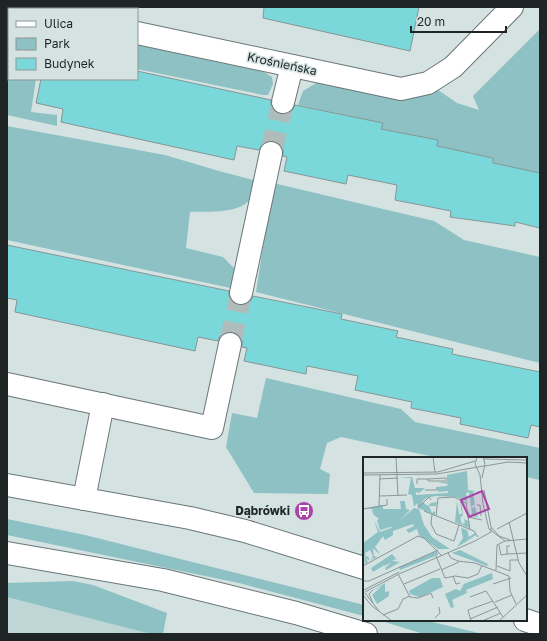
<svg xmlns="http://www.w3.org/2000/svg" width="547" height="641" viewBox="0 0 547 641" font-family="'Golos Text',sans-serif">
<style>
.built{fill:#bfd6d6}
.green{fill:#8dc1c3}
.building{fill:#7bd8da;stroke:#879595}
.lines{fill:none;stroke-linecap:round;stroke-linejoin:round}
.minor-tunnel{stroke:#b0bcbc;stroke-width:22;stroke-dasharray:22 11;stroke-linecap:butt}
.minor-casing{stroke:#6a7677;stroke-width:24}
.major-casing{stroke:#6a7677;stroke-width:24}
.minor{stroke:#fff;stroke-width:22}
.major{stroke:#fff;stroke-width:22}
.labels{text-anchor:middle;stroke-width:3;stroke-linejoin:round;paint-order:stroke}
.street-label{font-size:12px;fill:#1f2525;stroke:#d4e2e2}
.poi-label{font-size:12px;font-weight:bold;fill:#1f2525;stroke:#d4e2e2;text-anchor:end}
.inset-road{fill:none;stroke:#8c9696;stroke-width:1}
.view{fill:#a943a7;fill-opacity:0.15;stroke:#a943a7;stroke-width:2}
.inset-edge{fill:none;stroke:#1f2525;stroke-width:2}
</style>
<rect width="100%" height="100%" fill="#d4e2e2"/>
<path class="built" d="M7,594L152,634H7Z"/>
<g class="green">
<path d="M540,29V173L493,163V158L437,146L438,140L381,129L382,123L298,105L303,91L318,82L404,100L432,86L457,103L479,110L473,96Z"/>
<path d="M137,45L264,72L272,77L273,84L268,95H263L137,69Z"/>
<path d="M9,66V79H36L31,112L57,115V126L7,115V71Z"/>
<path d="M7,126L165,155L219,171L257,181C256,185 255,192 253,196C241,215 209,211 190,212L186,248L223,257L236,270L235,289L7,240Z"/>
<path d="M273,183L434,221L464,240L540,257V363L256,292Z"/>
<path d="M266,378L401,409L415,422L540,448V480L526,477V458H439L341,437L327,443L320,469L330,474L328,494L254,493L226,447L232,413L257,418Z"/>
<path d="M7,519L85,535L364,605V616L239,583L7,535Z"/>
<path d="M73,581L93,585L167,613L163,634H151L7,597V583Z"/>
<path d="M378,620H424L483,634H424Z"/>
</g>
<g class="building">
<path d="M264,7H419L410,51L263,18Z"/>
<path d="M137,71L271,100V105L274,111L280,114H286L292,111L295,105L383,123L381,129L438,140L437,146L493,158V163L540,173V228L515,222V226L450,217L451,211L395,200L397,185L348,175L346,184L284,171L287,157L283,156V149L279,144L274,141H267L262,145L259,150L237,146L234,160L61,122L63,109L36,103L41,79H137Z"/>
<path d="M7,245L229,291V296L232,302L239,305H244L250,302L253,296L342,314L341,319L398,331L396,337L453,349L452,354L540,372V427L531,425L528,438L460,424L461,418L411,408L412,402L355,390L358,376L307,366L306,374L244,361L247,348L242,347V340L238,334L233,332H226L220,336L218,341L198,337L195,351L15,312L17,300L7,298Z"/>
</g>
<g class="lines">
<g class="minor-tunnel">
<path d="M271,153L283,102"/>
<path d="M230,344L241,293"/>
</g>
<defs>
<g id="minor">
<path d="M30,7L36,9"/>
<path d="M137,33L401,89L428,83L453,67L512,7"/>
<path d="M7,34L9,29"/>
<path d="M283,102L292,66"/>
<path d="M241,293L271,153"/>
<path d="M7,384L212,428L230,344"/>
<path d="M84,499L103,404"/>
</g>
<g id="major">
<path d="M7,485L190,518L245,531L364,568"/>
<path d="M7,553L163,580L296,613L366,634"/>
<path d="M525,620L540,625"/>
</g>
</defs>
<use href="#minor" class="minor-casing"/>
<use href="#major" class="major-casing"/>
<use href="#minor" class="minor"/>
<use href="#major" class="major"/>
</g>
<defs>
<symbol id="bus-disc" viewBox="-11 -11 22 22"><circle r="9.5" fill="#a943a7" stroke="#d4e2e2"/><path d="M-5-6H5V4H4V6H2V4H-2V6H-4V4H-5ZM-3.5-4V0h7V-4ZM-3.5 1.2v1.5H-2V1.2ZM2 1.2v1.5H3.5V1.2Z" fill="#fff"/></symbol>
</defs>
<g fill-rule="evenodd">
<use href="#bus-disc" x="293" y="500" width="22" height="22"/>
</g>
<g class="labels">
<g class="street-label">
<text transform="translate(282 64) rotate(12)" y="4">Krośnieńska</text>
</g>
<g class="poi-label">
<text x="290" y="515">Dąbrówki</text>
</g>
</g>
<g transform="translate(363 457)">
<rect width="164" height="164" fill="#d4e2e2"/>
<path d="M104,14L105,33L112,34L110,35L112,48L108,49L110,51L112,49L114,59L116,60L106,59L104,51L107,58L109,57L106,35L103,36L105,49L103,44L93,40L73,39L63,41L59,45L65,49L68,46L74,45L73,49H66L69,56L72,54V58L55,51L54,46L51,50L49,38L45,37L48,21L35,20H49L52,31H62L56,36L53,35V38L85,36V34L75,35L74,30L84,29L85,27L75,25H84V18ZM95,43L98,44L100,58L97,61L99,67L102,66L101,62L105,64L106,71L92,65L94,44L96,57H99L97,44ZM37,44H42L43,52L47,53L31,69L17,73L14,63L16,62L10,57L9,52L3,51L20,48V52H38ZM51,51L56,52L61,68L69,80L87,92H75L56,78L54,72L46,76L43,73L51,69L50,67L30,74V78L22,83L20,79L12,90L15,94L17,98L10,91L11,99L14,100L8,103L10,99L7,93L2,96L3,100L5,99L7,104L3,101L5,105L2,107L0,86L15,75L11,63L17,75L28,71ZM98,71L104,73L106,80L112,76L113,78L100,86L113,79L94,90L100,81ZM97,93L125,107L124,109L89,96ZM74,94L75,98L37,113L36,110ZM29,97L34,103L32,102L29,104L37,105L23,113L22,111L29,105L21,109L19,107L20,109L10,115L8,111ZM129,116L130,122L103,133L104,136L89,143L91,150L88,151L82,137L93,132L97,134L101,127ZM69,121H77L80,130L57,140L47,137L46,134ZM29,122L22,126V135L26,134V139L14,147L9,138L19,129L7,135Z" fill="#8dc1c3"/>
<path class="inset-road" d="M33,0L35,39M70,0L72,15M114,0L112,7L117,18L120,47L126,72L142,84L164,82M121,2L164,3M122,9L145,5L164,6M0,16L75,15L112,4M0,18L74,17L121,9M83,21V24H65V22ZM119,21L122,7L120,0M16,22L35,21M54,27V22H65M62,33H74V30M121,33L128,70L136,79L147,83M17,39L44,38M114,48H117L118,59M16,49L17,18M55,51L66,40L68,43M0,52L24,48V42M61,54L111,74L115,80M69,57L68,67L73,77L91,84L96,68M73,59L75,41L91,40L103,46L107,73M105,60L119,63M146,65L156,106L164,119M134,72L164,56M136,88L138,98L144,97M147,89H144V97L164,96M85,96L88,101L95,104L112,106L146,119L147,134L153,147M73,99L82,121L92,119L105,121L115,117L119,108M0,109L55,79L61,81L79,99M134,109L147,114V103H155M78,113L96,105M133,113L134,88L142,84M35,117L47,140L55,141L68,136L70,141M90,119L93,127L97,126M0,124H6L75,93M41,127L77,112M130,127L148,121M1,133L36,115M2,135L36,117L112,84L128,75V71M2,136L16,154M0,138L9,149L29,164M107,140L123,134L140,160M132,145L149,138M10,146L6,137L10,133M20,158L35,152L40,142L47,139M72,161L77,156L76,150M107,162L135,150M108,164L105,153L130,144M119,164L138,156M136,164L164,138"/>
<path class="view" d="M119,34L126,52L106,60L98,43Z"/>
<rect width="164" height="164" class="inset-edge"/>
</g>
<rect width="547" height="641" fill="none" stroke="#1f2525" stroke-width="16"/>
<rect x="8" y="8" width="130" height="72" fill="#d4e2e2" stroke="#8c9696"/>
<rect x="16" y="21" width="20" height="6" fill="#ffffff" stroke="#8c9696"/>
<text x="44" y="28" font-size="12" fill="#1f2525">Ulica</text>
<rect x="16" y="38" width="20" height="12" fill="#8dc1c3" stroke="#8c9696"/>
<text x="44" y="48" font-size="12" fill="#1f2525">Park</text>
<rect x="16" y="58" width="20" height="12" fill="#7bd8da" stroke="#8c9696"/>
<text x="44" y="68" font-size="12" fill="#1f2525">Budynek</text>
<path d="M411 26v6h95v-6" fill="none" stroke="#1f2525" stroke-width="2"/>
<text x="417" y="26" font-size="12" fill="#1f2525" stroke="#d4e2e2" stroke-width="3" paint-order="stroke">20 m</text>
</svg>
